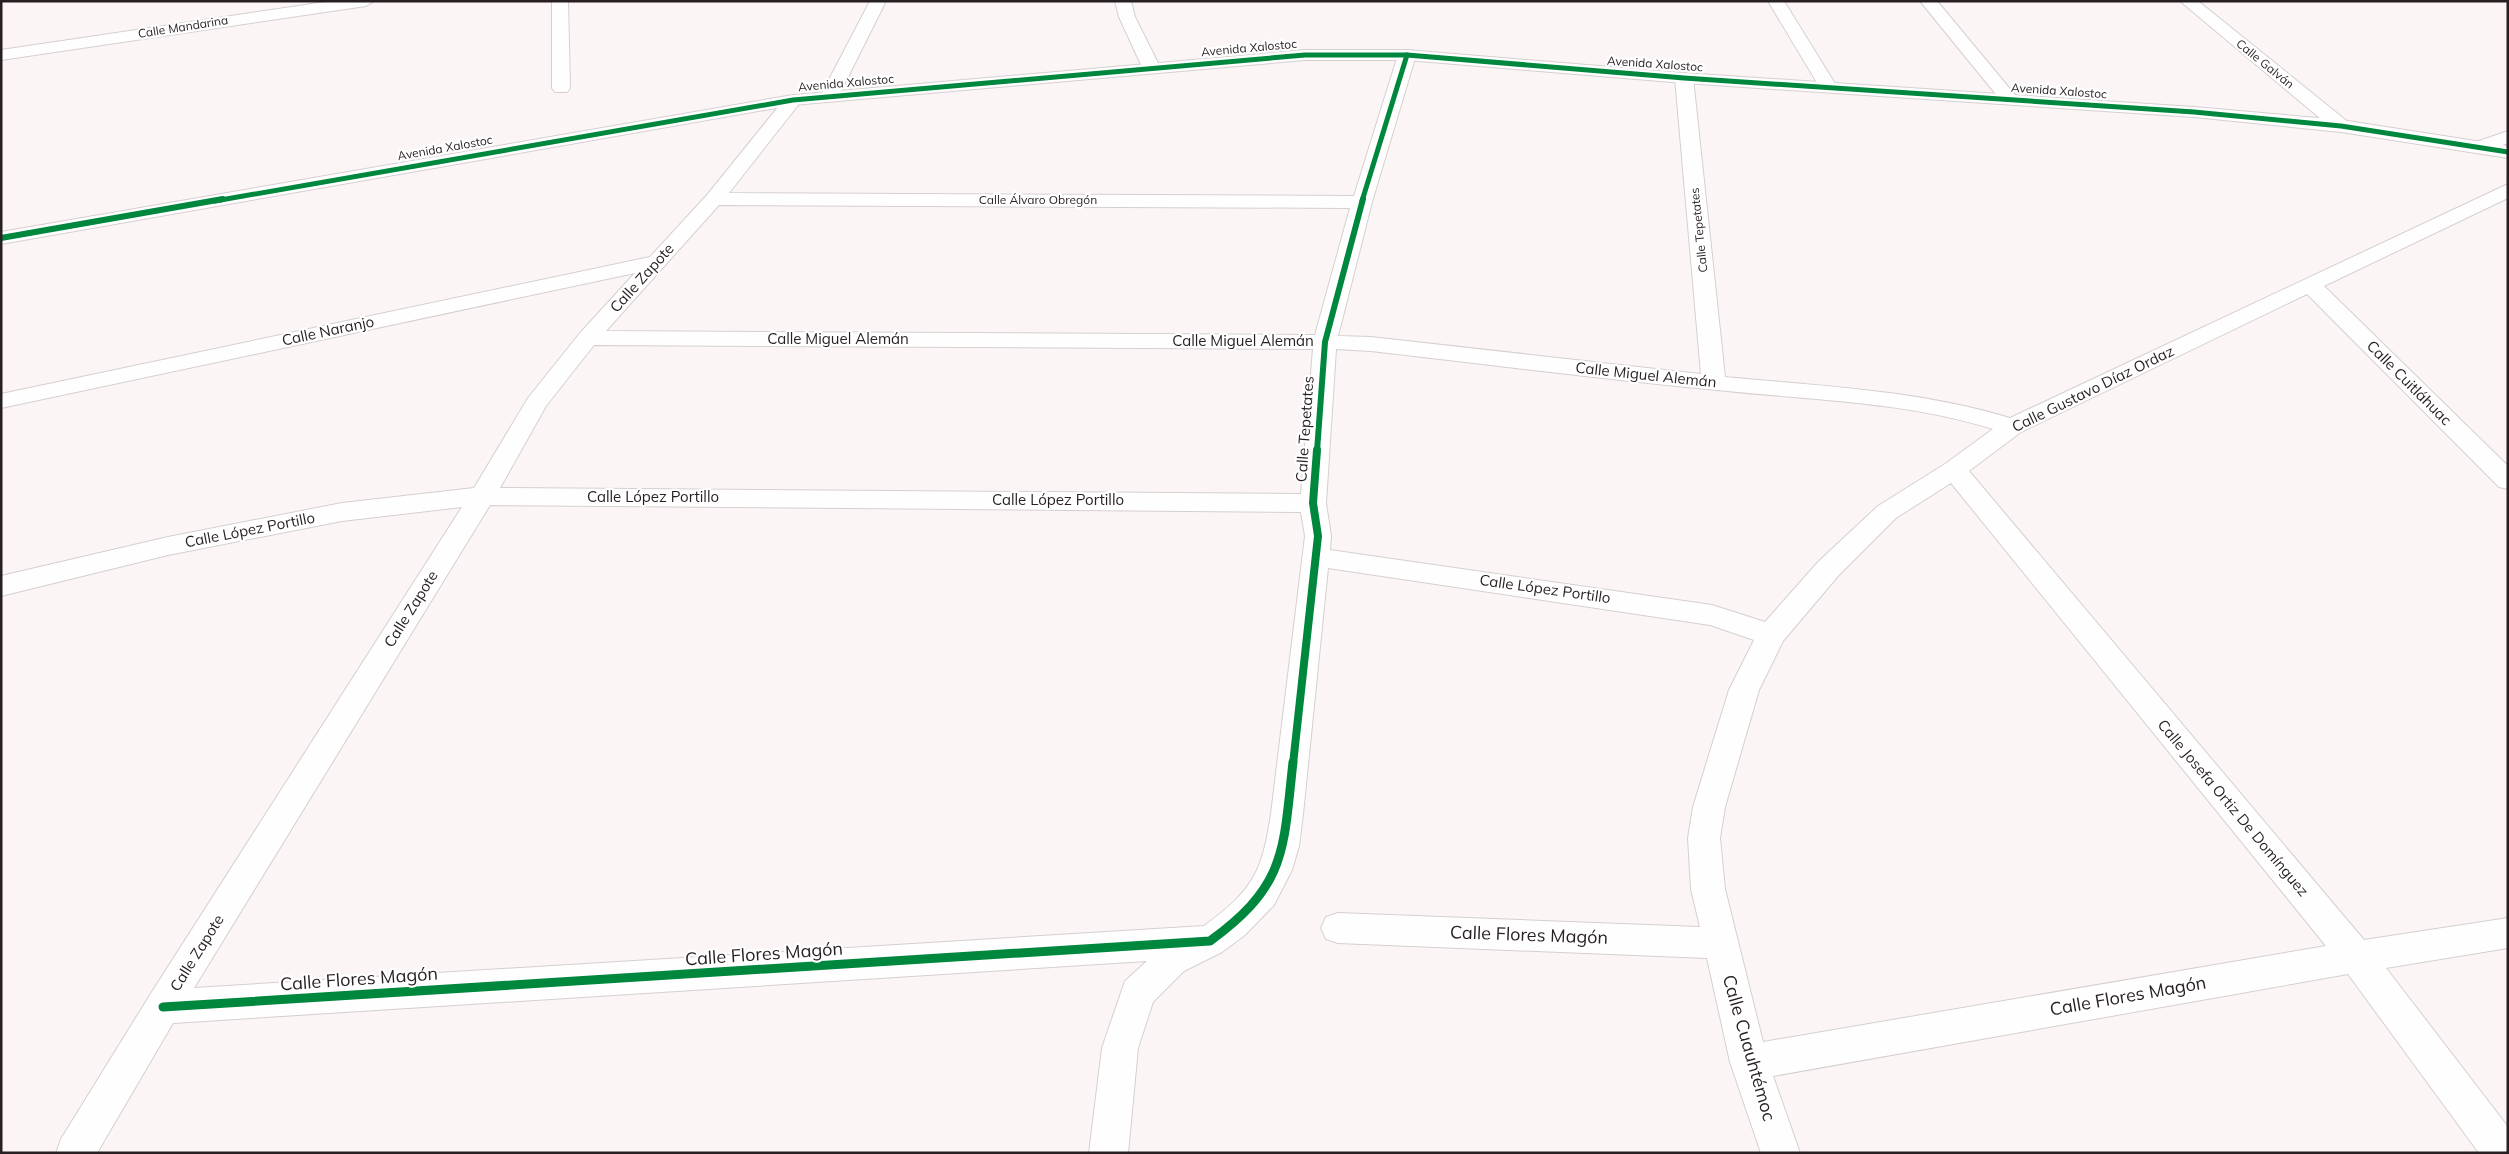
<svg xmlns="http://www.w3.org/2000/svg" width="2509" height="1154" viewBox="0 0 2509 1154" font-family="Mulish,sans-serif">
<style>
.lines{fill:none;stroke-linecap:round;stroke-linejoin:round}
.service-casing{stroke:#d6cfd0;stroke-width:2}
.minor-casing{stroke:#d6cfd0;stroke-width:2}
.tertiary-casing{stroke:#d6cfd0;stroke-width:2}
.service{fill:#fffefe;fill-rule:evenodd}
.minor{fill:#fffefe;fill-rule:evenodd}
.tertiary{fill:#fffefe;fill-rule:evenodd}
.cycleway-far3-casing{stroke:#fff;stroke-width:7}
.cycleway-far2-casing{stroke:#fff;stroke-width:9}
.cycleway-far1-casing{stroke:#fff;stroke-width:11}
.cycleway-casing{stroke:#fff;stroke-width:12}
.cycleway-far3{stroke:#00873e;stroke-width:5}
.cycleway-far2{stroke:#00873e;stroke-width:6}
.cycleway-far1{stroke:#00873e;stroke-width:8}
.cycleway{stroke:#00873e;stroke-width:9}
.labels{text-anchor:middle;stroke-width:4.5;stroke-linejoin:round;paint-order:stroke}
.far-street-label{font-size:12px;fill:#271f21;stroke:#fff}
.street-label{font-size:15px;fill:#271f21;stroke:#fff}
.near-street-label{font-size:18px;fill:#271f21;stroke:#fff}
</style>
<rect width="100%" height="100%" fill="#fcf5f6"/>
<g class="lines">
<defs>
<path id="service" d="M1115,1H1131L1135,17L1161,69L1158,73H1146L1143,69L1119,17Z"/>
<g id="minor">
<path d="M332,1H374L366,6L1,60V50Z"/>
<path d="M552,1H568L570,88L567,92H555L552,88Z"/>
<path d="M870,1H886L839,95L836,99H824L821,95Z"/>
<path d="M1768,1H1784L1837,87L1834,91H1822Z"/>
<path d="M1920,1H1937L2015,95L2018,99L2015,103H2003Z"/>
<path d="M2180,1H2198L2348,122L2350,126L2348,130H2334Z"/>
<path d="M1407,50L1413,51L1416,55L1372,202L1338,336L1371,337L1701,374L1675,78L1678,74H1690L1693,78L1725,377C1821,386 1918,390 2010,418L2508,184V198L2324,286L2508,466V489L2499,487L2307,294L2021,432L1969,471L2364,940L2508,918V948L2386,968L2508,1127V1153H2479L2348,974L1773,1076L1800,1153H1761L1730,1062L1707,958L1338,943L1326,939L1321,928L1326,917L1338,913L1700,927L1691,889L1688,838L1693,807L1729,690L1754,640L1710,625L1328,568L1303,814L1299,846L1292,870L1274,905L1245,935L1222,952L1184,971L1153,1002L1138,1048L1128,1153H1089L1102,1048L1125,981L1147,961L173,1023L97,1153H56L61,1139L150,995L462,507L342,521L168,555L1,596V576L168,537L342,503L474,488L528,398L580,333L635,273L1,408V394L650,257L707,195L787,96H799L802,100L729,193L1354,196L1398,55L1401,51ZM719,205L1350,208L1315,335L606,331ZM594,345L1313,349L1301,494L500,488L546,406ZM1336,349L1371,351C1486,364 1601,379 1717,390C1809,400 1904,401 1993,429L1945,464L1878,506L1818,562L1765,622L1712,605L1330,550L1331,536L1326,503ZM1951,483L2326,946L1763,1042L1725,889L1720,838L1725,807L1759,690L1783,641L1838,576L1896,518ZM490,505L1301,512L1305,536L1271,814C1262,873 1253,890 1204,926L194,988Z"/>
<path d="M2508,131V143L2483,152L2476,150L2474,146L2476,142Z"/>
</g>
<path id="tertiary" d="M1305,50H1407L1684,73L2194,107L2341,120L2508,146V158L2341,132L2194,117L1684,83L1407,60H1305L793,105L1,244V232L793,95Z"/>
</defs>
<use href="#service" class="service-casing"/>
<use href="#minor" class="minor-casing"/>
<use href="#tertiary" class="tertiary-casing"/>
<use href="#service" class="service"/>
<use href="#minor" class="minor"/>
<use href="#tertiary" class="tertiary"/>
<defs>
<g id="cycleway-far3">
<path d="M215,201L793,100L1305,55H1407L1684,78L2194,112L2341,126L2508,152"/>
<path d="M1362,201L1407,55"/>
</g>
<g id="cycleway-far2">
<path d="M1,238L223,199"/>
<path d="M1317,451L1325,342L1363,199"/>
</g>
<path id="cycleway-far1" d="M1293,764L1318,536L1313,503L1317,450"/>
<path id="cycleway" d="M163,1007L1210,941C1287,885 1283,851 1293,762"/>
</defs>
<use href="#cycleway-far3" class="cycleway-far3-casing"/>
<use href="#cycleway-far2" class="cycleway-far2-casing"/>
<use href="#cycleway-far1" class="cycleway-far1-casing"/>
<use href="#cycleway" class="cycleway-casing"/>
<use href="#cycleway-far3" class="cycleway-far3"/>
<use href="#cycleway-far2" class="cycleway-far2"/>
<use href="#cycleway-far1" class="cycleway-far1"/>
<use href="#cycleway" class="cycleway"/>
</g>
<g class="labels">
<g class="far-street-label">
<text transform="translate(183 27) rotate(-9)" y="4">Calle Mandarina</text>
<text transform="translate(1249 48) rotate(-5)" y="4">Avenida Xalostoc</text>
<text transform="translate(1655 64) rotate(4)" y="4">Avenida Xalostoc</text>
<text transform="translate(2265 64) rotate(39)" y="4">Calle Galván</text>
<text transform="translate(846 83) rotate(-5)" y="4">Avenida Xalostoc</text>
<text transform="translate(2059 91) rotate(4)" y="4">Avenida Xalostoc</text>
<text transform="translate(445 148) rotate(-10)" y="4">Avenida Xalostoc</text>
<text x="1038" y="204">Calle Álvaro Obregón</text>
<text transform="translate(1699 230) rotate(-96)" y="4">Calle Tepetates</text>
</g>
<g class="street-label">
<text transform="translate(642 278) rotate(-48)" y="5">Calle Zapote</text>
<text transform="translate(328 331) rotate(-12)" y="5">Calle Naranjo</text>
<text x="838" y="344">Calle Miguel Alemán</text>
<text x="1243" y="346">Calle Miguel Alemán</text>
<text transform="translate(1646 375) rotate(6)" y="5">Calle Miguel Alemán</text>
<text transform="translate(2409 383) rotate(45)" y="5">Calle Cuitláhuac</text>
<text transform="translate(2093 389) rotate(-26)" y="5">Calle Gustavo Díaz Ordaz</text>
<text transform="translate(1305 429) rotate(-86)" y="5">Calle Tepetates</text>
<text x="653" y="502">Calle López Portillo</text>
<text x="1058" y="505">Calle López Portillo</text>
<text transform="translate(250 530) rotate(-11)" y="5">Calle López Portillo</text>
<text transform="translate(1545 589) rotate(8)" y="5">Calle López Portillo</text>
<text transform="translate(411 609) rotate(-58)" y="5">Calle Zapote</text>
<text transform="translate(2233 808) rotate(50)" y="5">Calle Josefa Ortiz De Domínguez</text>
<text transform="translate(197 953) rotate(-58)" y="5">Calle Zapote</text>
</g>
<g class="near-street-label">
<text transform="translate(1529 935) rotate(2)" y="6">Calle Flores Magón</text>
<text transform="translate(764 954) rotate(-4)" y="6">Calle Flores Magón</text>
<text transform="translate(359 979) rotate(-4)" y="6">Calle Flores Magón</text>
<text transform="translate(2128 996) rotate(-10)" y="6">Calle Flores Magón</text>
<text transform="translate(1749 1048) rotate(74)" y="6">Calle Cuauhtémoc</text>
</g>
</g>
<rect width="2509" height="1154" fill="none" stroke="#271f21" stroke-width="5"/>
</svg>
